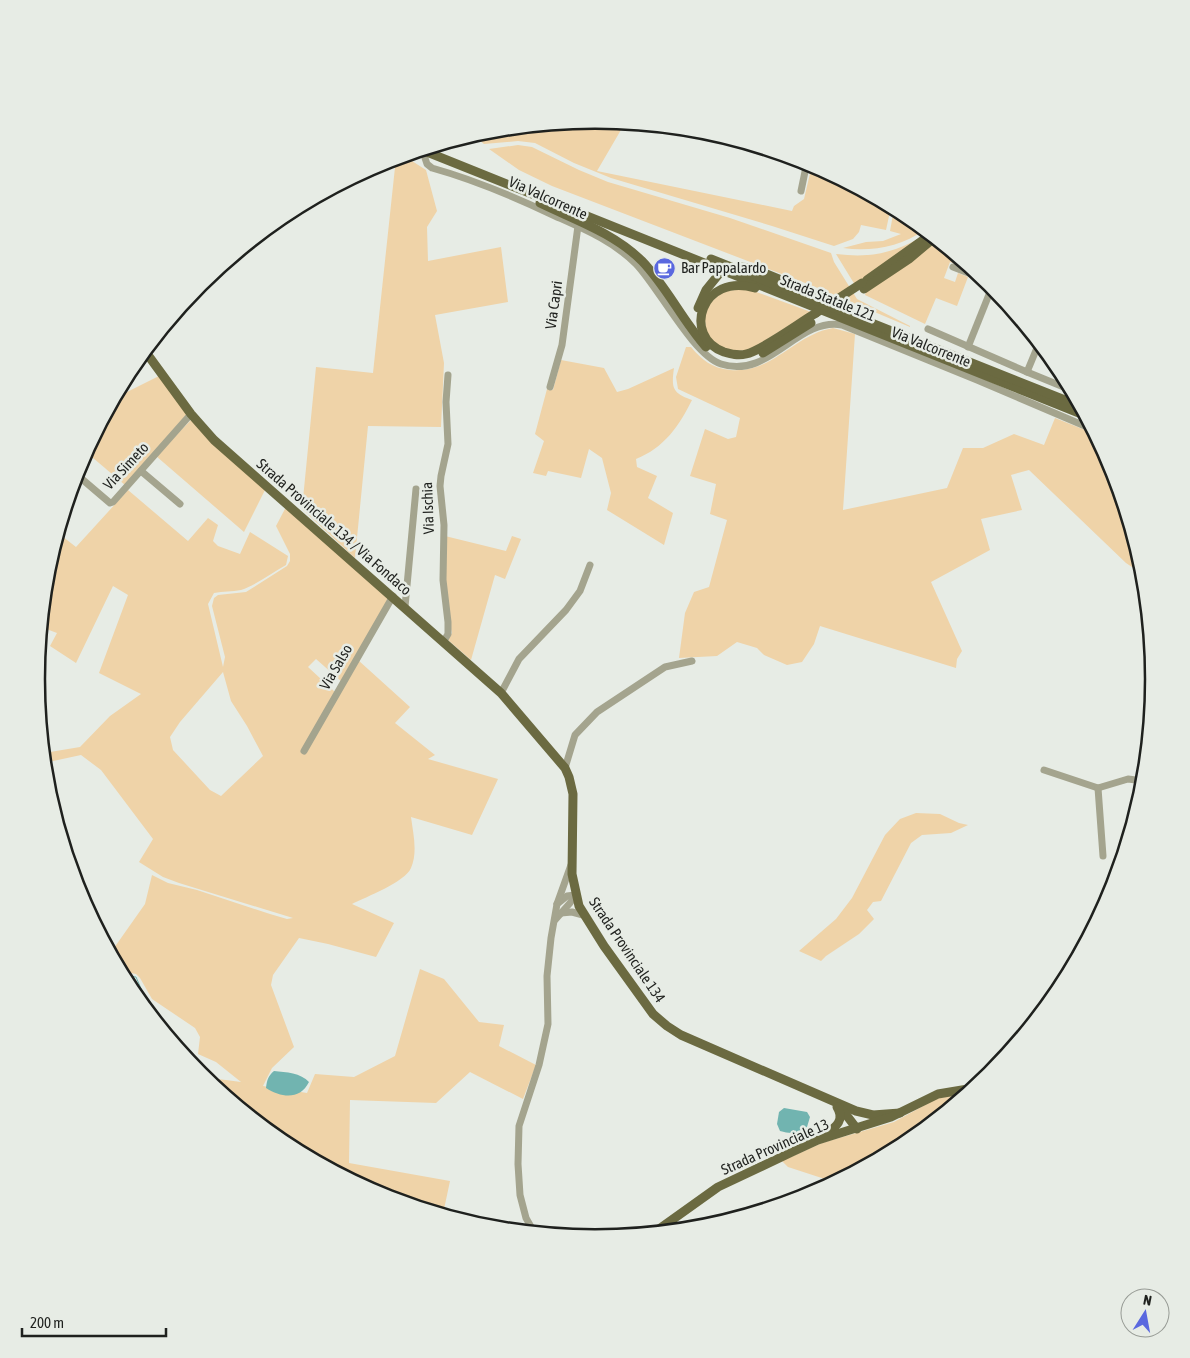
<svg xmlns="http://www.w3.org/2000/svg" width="1190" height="1358" viewBox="0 0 1190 1358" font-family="'Asap Condensed',sans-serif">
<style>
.green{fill:#efd3a8;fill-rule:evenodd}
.water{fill:#71b4b0}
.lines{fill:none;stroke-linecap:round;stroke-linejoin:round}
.stream{stroke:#71b4b0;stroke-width:1}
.minor{stroke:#a4a48e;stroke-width:7}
.major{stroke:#6b6a41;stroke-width:9}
.major-bridge{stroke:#6b6a41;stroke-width:9}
.labels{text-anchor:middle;stroke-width:5;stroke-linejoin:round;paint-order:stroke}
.street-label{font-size:15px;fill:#1f211e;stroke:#e7ece5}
.poi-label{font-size:15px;fill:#1f211e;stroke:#e7ece5;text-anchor:start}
.rim{fill:none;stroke:#1f211e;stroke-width:2.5}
</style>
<rect width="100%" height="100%" fill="#e7ece5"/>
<g class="green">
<path d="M595,120L625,123L597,171L792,211L794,206L804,199L812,165L891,207L886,230L861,225L859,232L853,239L834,246L772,226L611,178L574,163L535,143L518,141L484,144L473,135L486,131Z"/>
<path d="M518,145L532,147L579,170L608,182L730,218L831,253L834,262L857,299L910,326V327L813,286L552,186L519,170L489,149Z"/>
<path d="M396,158L412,161L426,170L437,211L427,227L428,261L501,247L508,302L435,315L444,363L441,427L368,426L355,558L302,509L316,367L373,373Z"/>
<path d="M894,209L906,215L924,230C901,247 870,252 843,248L866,242L883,241L901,234L890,231Z"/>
<path d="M920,238L855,285L836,254C869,258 890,254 920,238Z"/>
<path d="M937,240L966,264L965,268L950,262L944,278L955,282L958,273L968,277L957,306L936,298L925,324L865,295L866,292Z"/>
<path d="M748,289L811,312L758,345L747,350L736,351L720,348L707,336L704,313L707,306L723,291Z"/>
<path d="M833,328L855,334L843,510L947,488L963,448H983L1014,434L1044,445L1055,418L1095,434L1111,465L1143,570L1144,584L1135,569L1126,563L1029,470L1011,475L1022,510L981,519L990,550L931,582L962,651L957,659L956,668L820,626L814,644L802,662L787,665L764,655L757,648L737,642L717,656L679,658L685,613L694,592L709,587L727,520L710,514L716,484L690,476L705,429L728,439L736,437L740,418L678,389L676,377L686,347H691C702,360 712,368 730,370C773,374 793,335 833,328Z"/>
<path d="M561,360L604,368L617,392L628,389L674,368C671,389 673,393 692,400C679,426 664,448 636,459L637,467L657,476L648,498L673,513L664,545L607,510L611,493L602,458L589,449L581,478L548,471L546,476L533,473L544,441L535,434L547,389L553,390Z"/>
<path d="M159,376L187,414L125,485L86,452L115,398Z"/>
<path d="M191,420L212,443L265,490L244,532L156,456Z"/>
<path d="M128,490L188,541L208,518L218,525L213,541L218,546L240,554L250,532L288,556L286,565C272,573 256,585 241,590C232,592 223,591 214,593L208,604L223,667L225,657L212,606L214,598L218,595L246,592L287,566L290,561V554L276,526L286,507L389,598L341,681L316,659L308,667L335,692L358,660L410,707L395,723L435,755L428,759L498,779L472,835L411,817C413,833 418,852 411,868C405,882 366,897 352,904L394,923L376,957L328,944L299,938L273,975L271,985L294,1047L272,1068L263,1086L307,1093L315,1074L354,1077L395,1056L420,969L444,979L479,1022L504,1025L499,1046L536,1065L523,1099L470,1072L436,1103L350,1100L349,1163L450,1181L443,1214L381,1195L284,1143L203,1077L241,1082L216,1062L198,1054L200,1037L195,1028L152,999L140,978L136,974L121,971L110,951L114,948L145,904L152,875L168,883L197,890L270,914L287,919L293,918L179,883L163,877L139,862L153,839L101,770L81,755L44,763V753L80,747L110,716L141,694L99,673L128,595L113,586L76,663L50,646L57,633L41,627L47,570L58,533L76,547ZM223,672L231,701L247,726L263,756L221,796L210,790L173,750L170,737L180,722Z"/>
<path d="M445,536L506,551L512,536L521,539L505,579L495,575L471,660L447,639L452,633C443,602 444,568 445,536Z"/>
<path d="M916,813L940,814L959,823L968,825L951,833L922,835L911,843L881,901L873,902L867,910L874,919L859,934L826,956L821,961L799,951L836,919L852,898L885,835L900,819Z"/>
<path d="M968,1092L905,1144L834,1182L788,1167L782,1161L822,1143L894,1122L936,1099Z"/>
</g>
<g class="water">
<path d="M274,1071C286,1072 301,1073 309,1082C300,1100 282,1098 266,1088C267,1080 268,1076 274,1071Z"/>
<path d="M784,1108L807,1112L810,1117L807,1127C798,1134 791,1134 780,1131L777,1124L779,1112Z"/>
</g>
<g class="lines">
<path class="stream" d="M123,975L136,977L146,1000"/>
<g class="minor">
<path d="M424,155L427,164L432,168C475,180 515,197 555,216C584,229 613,241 636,264C659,288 693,355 721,364C770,380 797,317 842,325L977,380L1092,429"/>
<path d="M801,191L807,162"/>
<path d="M953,267L984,279"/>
<path d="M928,329L1027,372L1071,390"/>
<path d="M968,347L992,287"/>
<path d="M1027,372L1039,343"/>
<path d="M550,387L562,345L578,226"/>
<path d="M141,471L180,504"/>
<path d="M76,474L110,503L113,502L191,414"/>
<path d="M405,607L416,489"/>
<path d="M444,641L448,634V622L443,580L444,525L440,486L441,476L448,444L446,402L448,375"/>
<path d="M501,693L519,659L566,610L580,591L590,565"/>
<path d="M304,751L393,596"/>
<path d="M565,768L575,735L597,712L665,667L692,661"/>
<path d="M1044,770L1098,788L1128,779L1144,781"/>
<path d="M1098,788L1103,856"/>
<path d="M557,904L567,896L575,895"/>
<path d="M561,913L572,912L583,915"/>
<path d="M555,920L570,903L575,895"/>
<path d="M534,1232L526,1218L520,1195L518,1164L519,1126L539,1065L548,1024L547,976L551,938L557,904L571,865"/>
</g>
<g class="major">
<path d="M422,150L1084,415"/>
<path d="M540,203C575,220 614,233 642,261C667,287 682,320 706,347"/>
<path d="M711,259L1080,406"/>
<path d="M740,267L752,268L825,298"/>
<path d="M867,280L926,238"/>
<path d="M755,288C702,272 681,336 724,352C731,354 738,356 746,354C763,350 799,323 816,313"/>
<path d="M864,289L909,259L934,238"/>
<path d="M698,308L706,290L719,274"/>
<path d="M145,351L191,414L214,440L501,693L565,768L569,777L573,794L572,874L579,906L604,946L653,1014L667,1026L681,1035L856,1111L873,1115L900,1113"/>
<path d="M763,353L811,323"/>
<path d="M838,1107L844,1112L857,1129"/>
<path d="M824,1136C834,1128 846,1121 837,1107"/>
<path d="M655,1232L718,1187L792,1152L818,1140L891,1117L938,1094L974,1088"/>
</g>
<g class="major-bridge">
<path d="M719,274L729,269L740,267"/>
<path d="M816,313L862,283"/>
</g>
</g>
<defs>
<symbol id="cafe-disc" viewBox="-11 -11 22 22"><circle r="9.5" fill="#5a68df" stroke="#e7ece5"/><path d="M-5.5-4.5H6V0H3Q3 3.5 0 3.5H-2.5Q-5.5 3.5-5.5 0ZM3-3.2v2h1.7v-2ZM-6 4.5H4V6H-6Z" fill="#fff"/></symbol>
</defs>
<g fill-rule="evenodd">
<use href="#cafe-disc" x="652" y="256" width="25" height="25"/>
</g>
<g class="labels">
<g class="street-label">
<text transform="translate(548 198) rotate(24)" y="5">Via Valcorrente</text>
<text transform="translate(828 298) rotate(22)" y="5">Strada Statale 121</text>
<text transform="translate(554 305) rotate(-82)" y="5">Via Capri</text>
<text transform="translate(931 347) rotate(22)" y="5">Via Valcorrente</text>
<text transform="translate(126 466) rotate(-47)" y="5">Via Simeto</text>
<text transform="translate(428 508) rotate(-92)" y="5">Via Ischia</text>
<text transform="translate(334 527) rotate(41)" y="5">Strada Provinciale 134 / Via Fondaco</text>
<text transform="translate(336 667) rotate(-60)" y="5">Via Salso</text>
<text transform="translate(627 950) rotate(56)" y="5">Strada Provinciale 134</text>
<text transform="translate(775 1147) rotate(-24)" y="5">Strada Provinciale 13</text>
</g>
<g class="poi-label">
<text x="681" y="273">Bar Pappalardo</text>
</g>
</g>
<path d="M0 0H1190V1358H0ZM45 679a550 550 0 1 1 1100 0a550 550 0 1 1-1100 0Z" fill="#e7ece5" fill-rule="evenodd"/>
<path class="rim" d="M45 679a550 550 0 1 1 1100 0a550 550 0 1 1-1100 0Z"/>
<g transform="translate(1145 1313) rotate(11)"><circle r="24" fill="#e7ece5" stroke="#979b95"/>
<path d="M0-4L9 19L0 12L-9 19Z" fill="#5a68df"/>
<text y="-8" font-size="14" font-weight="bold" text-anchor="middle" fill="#1f211e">N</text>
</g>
<path d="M22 1328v8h144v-8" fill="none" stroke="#1f211e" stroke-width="2.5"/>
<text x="30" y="1328" font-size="15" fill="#1f211e" stroke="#e7ece5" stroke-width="4" paint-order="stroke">200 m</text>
</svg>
